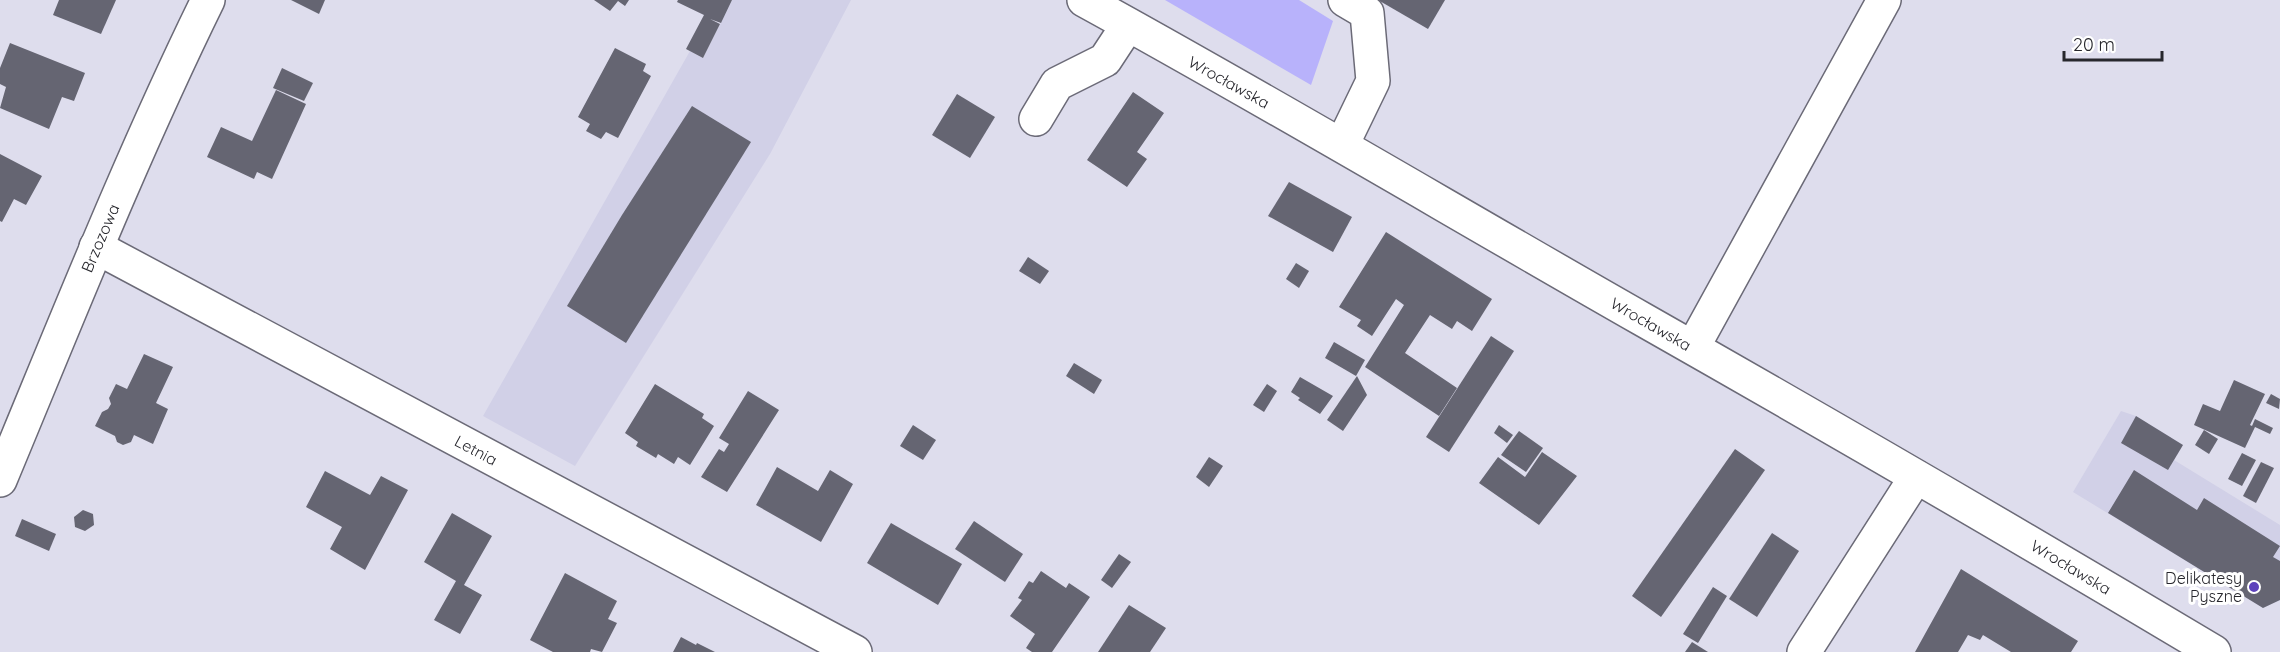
<svg xmlns="http://www.w3.org/2000/svg" width="2280" height="652" viewBox="0 0 2280 652" font-family="Quicksand,sans-serif">
<style>
.built{fill:#d1d0e7}
.water{fill:#b8b2fb}
.building{fill:#656572}
.lines{fill:none;stroke-linecap:round;stroke-linejoin:round}
.minor-casing{stroke:#6b6a77;stroke-width:36}
.minor{stroke:#fff;stroke-width:33}
.poi-dot{fill:#5d42bb;stroke:#fff;stroke-width:2}
.labels{text-anchor:middle;stroke-width:6;stroke-linejoin:round;paint-order:stroke}
.street-label{font-size:16px;fill:#27272d;stroke:#fff}
.poi-label{font-size:16px;fill:#27272d;stroke:#fff;text-anchor:end}
</style>
<rect width="100%" height="100%" fill="#dedded"/>
<g class="built">
<path d="M732,0H851L770,154L575,466L483,416L690,51L703,58Z"/>
<path d="M2121,411L2136,416L2183,445L2174,460L2280,525V600L2263,608L2073,492Z"/>
</g>
<path class="water" d="M1165,0H1299L1333,21L1311,85Z"/>
<g class="building">
<path d="M59,0H116L101,34L53,15Z"/>
<path d="M291,0H325L319,14Z"/>
<path d="M594,0H629L625,6L618,1L610,11Z"/>
<path d="M678,0H732L721,23L710,19L720,24L703,58L686,49L704,15L677,2Z"/>
<path d="M1378,0H1445L1428,29Z"/>
<path d="M10,43L85,73L74,101L62,97L49,129L0,108L6,87L0,84V68Z"/>
<path d="M615,48L646,64L643,71L651,76L618,138L606,132L601,139L586,131L590,124L578,117Z"/>
<path d="M282,68L313,83L304,101L273,88Z"/>
<path d="M276,90L306,104L272,179L257,172L254,179L207,157L221,127L252,141Z"/>
<path d="M1133,92L1164,113L1137,152L1147,159L1127,187L1087,160Z"/>
<path d="M957,94L995,117L970,158L932,135Z"/>
<path d="M692,106L751,142L626,343L567,306L622,215Z"/>
<path d="M0,154L42,176L26,205L14,199L2,222L0,221Z"/>
<path d="M1289,182L1352,217L1333,252L1268,216Z"/>
<path d="M1386,232L1492,299L1472,331L1457,321L1452,329L1430,315L1405,353L1457,388L1439,416L1365,367L1404,305L1396,299L1372,336L1357,326L1361,320L1339,307Z"/>
<path d="M1028,257L1049,271L1040,284L1019,271Z"/>
<path d="M1296,263L1309,271L1299,288L1286,279Z"/>
<path d="M1491,336L1514,351L1449,452L1426,437Z"/>
<path d="M1334,342L1365,360L1356,376L1325,358Z"/>
<path d="M144,354L173,367L156,403L168,409L153,444L134,435L131,442L123,445L117,442L115,436L95,426L102,412L108,409L111,404L109,398L116,384L127,389Z"/>
<path d="M1074,363L1102,380L1094,394L1066,376Z"/>
<path d="M1357,376L1367,395L1343,431L1327,420Z"/>
<path d="M1300,377L1333,396L1320,414L1298,400L1300,398L1291,392Z"/>
<path d="M2234,380L2265,394L2250,425L2252,426L2255,419L2273,428L2270,434L2255,427L2245,448L2194,425L2203,404L2220,411Z"/>
<path d="M655,384L704,414L702,418L714,426L690,465L678,457L674,464L658,454L656,458L636,446L638,442L625,433Z"/>
<path d="M1267,384L1277,391L1264,412L1253,405Z"/>
<path d="M748,391L779,410L727,492L701,477L719,449L724,452L729,444L719,438Z"/>
<path d="M2271,394L2280,399L2279,409L2266,403Z"/>
<path d="M2136,416L2183,445L2168,470L2121,443Z"/>
<path d="M913,425L936,440L923,460L900,446Z"/>
<path d="M1499,425L1513,435L1507,443L1494,433Z"/>
<path d="M2204,430L2218,439L2209,454L2195,445Z"/>
<path d="M1519,431L1543,448L1526,472L1501,455Z"/>
<path d="M1735,449L1765,470L1661,617L1632,596Z"/>
<path d="M1542,452L1577,476L1539,525L1479,483L1498,457L1525,477Z"/>
<path d="M2242,453L2256,460L2242,486L2228,479Z"/>
<path d="M1209,457L1223,466L1209,487L1196,477Z"/>
<path d="M2261,462L2274,468L2256,503L2243,496Z"/>
<path d="M777,467L818,491L830,470L853,484L821,542L756,505Z"/>
<path d="M2134,470L2197,510L2204,498L2280,546L2273,557L2280,561V600L2263,608L2108,513Z"/>
<path d="M325,471L370,495L381,476L408,490L365,570L330,549L342,527L306,507Z"/>
<path d="M83,510L93,514L94,525L85,531L75,527L74,517Z"/>
<path d="M452,513L492,536L464,585L482,595L460,634L434,620L456,581L424,562Z"/>
<path d="M22,519L56,534L49,551L15,536Z"/>
<path d="M974,521L1023,554L1005,582L955,549Z"/>
<path d="M891,523L962,564L938,605L867,563Z"/>
<path d="M1772,533L1799,551L1757,617L1729,599Z"/>
<path d="M1119,554L1131,562L1112,588L1101,580Z"/>
<path d="M1961,569L2078,641L2071,652H2011L1983,635L1980,640L1968,635L1958,652H1915Z"/>
<path d="M1041,571L1066,588L1069,583L1090,597L1052,652H1032L1026,648L1035,634L1010,616L1022,600L1018,598L1029,581L1033,583Z"/>
<path d="M565,573L617,601L608,619L617,623L602,652L591,649L590,652H553L530,640Z"/>
<path d="M1713,587L1727,596L1698,643L1683,634Z"/>
<path d="M1129,605L1166,628L1150,652H1098Z"/>
<path d="M681,637L696,645L697,643L715,652H673Z"/>
<path d="M1692,642L1708,652H1685Z"/>
</g>
<g class="lines">
<defs>
<g id="minor">
<path d="M1084,0C1272,103 1456,213 1642,319C1834,428 2025,539 2214,652"/>
<path d="M1036,119L1057,84L1105,60L1128,25"/>
<path d="M1342,145L1373,81L1367,13L1345,0"/>
<path d="M96,247L855,652"/>
<path d="M1693,347L1884,0"/>
<path d="M0,480C67,319 131,157 208,0"/>
<path d="M1804,652L1916,477"/>
</g>
</defs>
<use href="#minor" class="minor-casing"/>
<use href="#minor" class="minor"/>
</g>
<circle class="poi-dot" cx="2254" cy="587" r="6"/>
<g class="labels">
<g class="street-label">
<text transform="translate(1229 82) rotate(29)" y="6">Wrocławska</text>
<text transform="translate(100 238) rotate(-67)" y="6">Brzozowa</text>
<text transform="translate(1651 324) rotate(30)" y="6">Wrocławska</text>
<text transform="translate(476 450) rotate(28)" y="6">Letnia</text>
<text transform="translate(2071 567) rotate(31)" y="6">Wrocławska</text>
</g>
<g class="poi-label">
<text x="2242" y="584">Delikatesy<tspan x="2242" dy="18">Pyszne</tspan></text>
</g>
</g>
<path d="M2064 51v9h98v-9" fill="none" stroke="#27272d" stroke-width="3"/>
<text x="2073" y="51" font-size="18" fill="#27272d" stroke="#ffffff" stroke-width="4.5" paint-order="stroke">20 m</text>
</svg>
